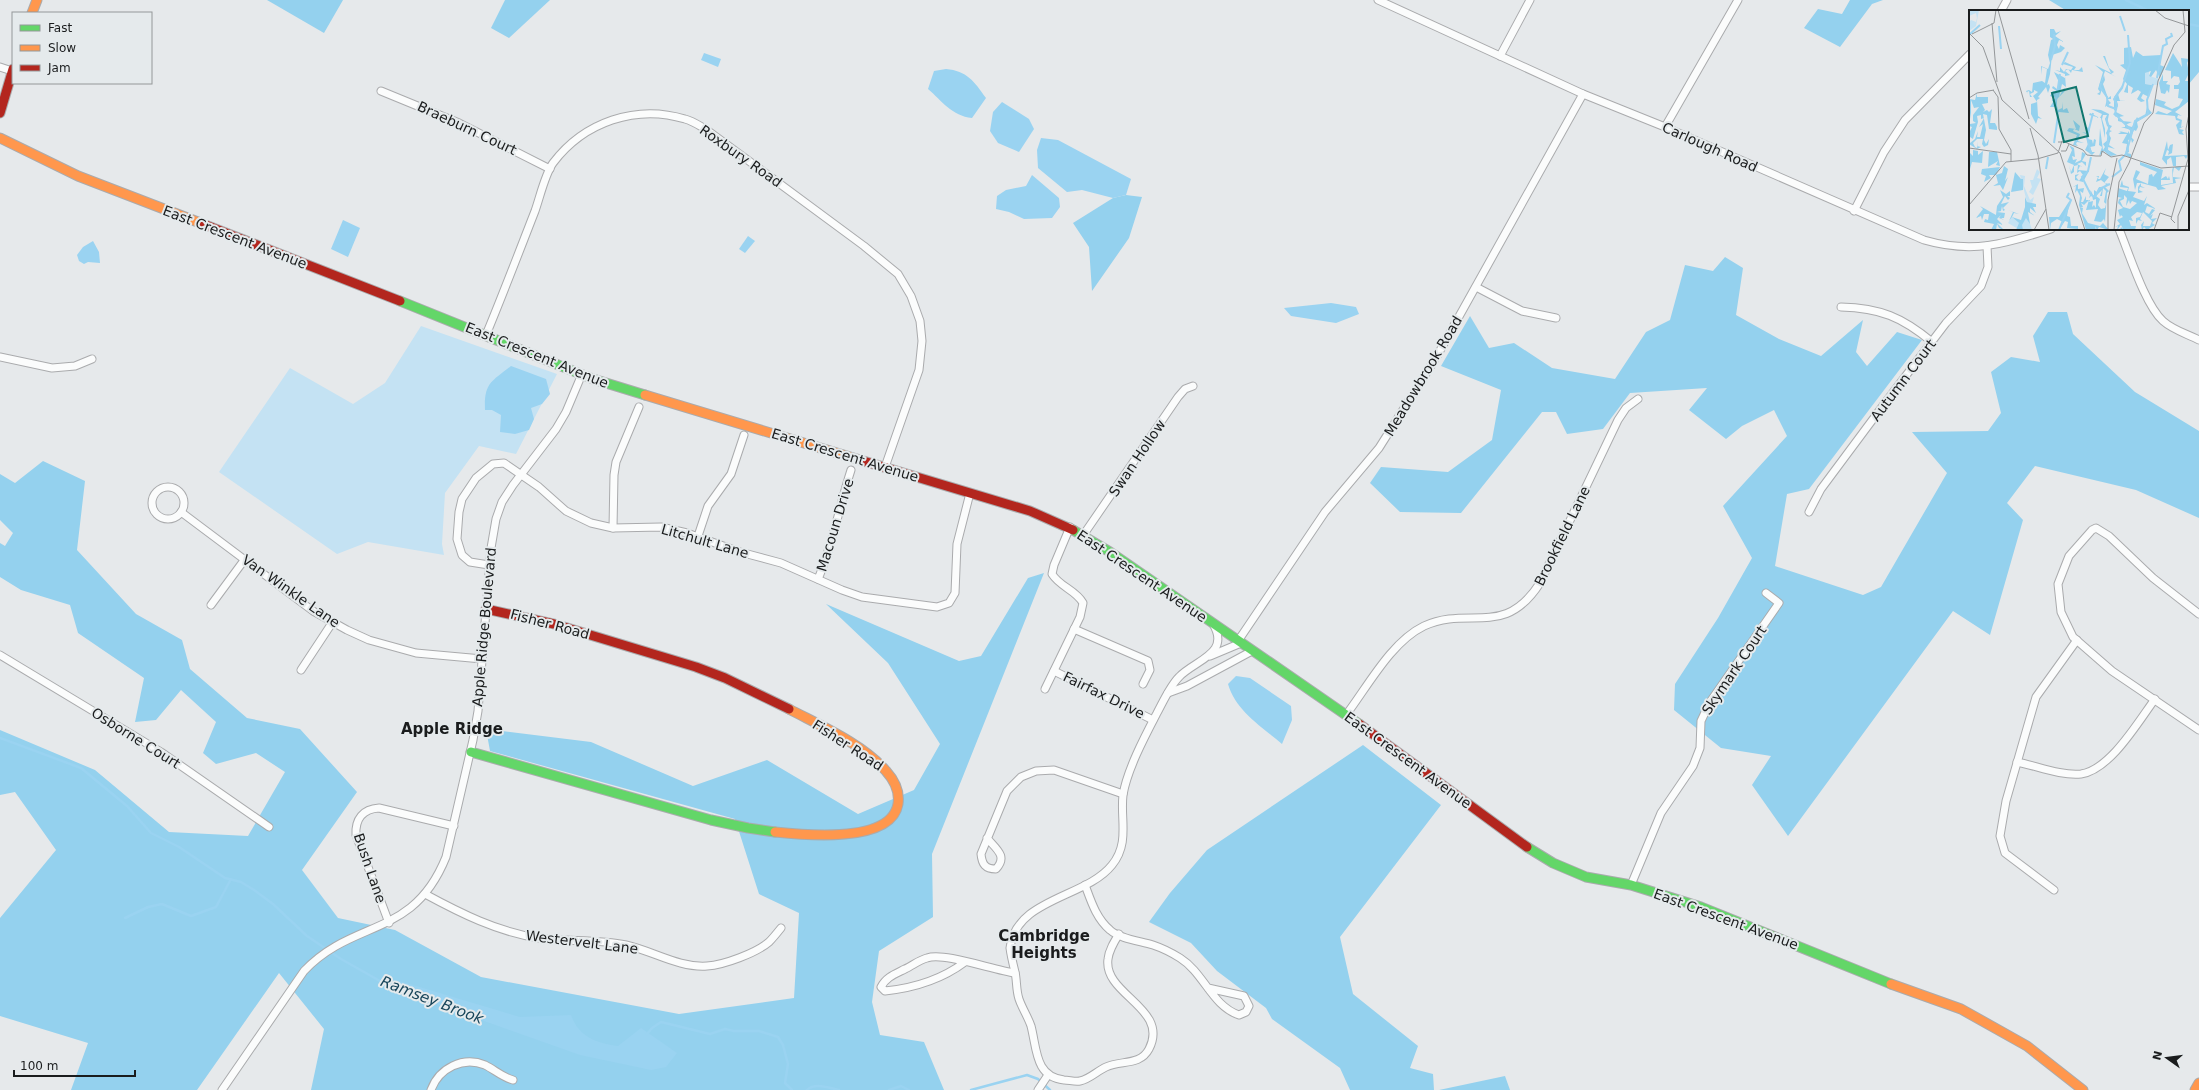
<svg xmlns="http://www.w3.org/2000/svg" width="2199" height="1090" viewBox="0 0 2199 1090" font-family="'DejaVu Sans',sans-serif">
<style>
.green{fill:#c4e2f3}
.forest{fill:#94d1ee}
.water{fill:#9ad3f1}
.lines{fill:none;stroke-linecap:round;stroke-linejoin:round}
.stream{stroke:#9ad3f1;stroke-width:2.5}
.street-casing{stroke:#aaabad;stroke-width:9}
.fast-casing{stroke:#aaabad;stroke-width:11}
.slow-casing{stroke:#aaabad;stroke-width:11}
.jam-casing{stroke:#aaabad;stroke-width:11}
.street{stroke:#fbfcfc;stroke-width:7}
.fast{stroke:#63d668;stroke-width:9}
.slow{stroke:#ff974d;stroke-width:9}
.jam{stroke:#b3261e;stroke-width:9}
.labels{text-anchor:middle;stroke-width:4;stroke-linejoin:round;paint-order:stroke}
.street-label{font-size:14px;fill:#1a1c1d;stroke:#e5eaec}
.neighbourhood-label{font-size:15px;font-weight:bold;fill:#1a1c1d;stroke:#e5eaec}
.water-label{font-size:15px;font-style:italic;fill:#17455a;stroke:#e5eaec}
.inset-river{fill:none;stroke:#9ad3f1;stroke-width:2}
.inset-road{fill:none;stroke:#949799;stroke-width:1}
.view{fill:#0f766e;fill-opacity:0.15;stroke:#0f766e;stroke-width:2}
.inset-edge{fill:none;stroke:#1a1c1d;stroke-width:2}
</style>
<rect width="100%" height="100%" fill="#e6e9eb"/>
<path class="green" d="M421,326L557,374L516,454L479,446L445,493L442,544L444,555L368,542L337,554L219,472L290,368L353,404L385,383Z"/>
<g class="forest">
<path d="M267,0H343L324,33Z"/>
<path d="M505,0H550L509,38L491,28Z"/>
<path d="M1850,0H1883L1872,4L1840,47L1804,28L1818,9L1842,14Z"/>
<path d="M2049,0H2199V72L2188,85V11H2067Z"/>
<path d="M1126,195L1142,197L1129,238L1092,291L1089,247L1073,223L1113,198Z"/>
<path d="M1725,257L1743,268L1736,315L1779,339L1821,356L1863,320L1856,352L1867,366L1897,332L1922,340L1809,489L1787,494L1775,566L1863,595L1881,587L1947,473L1912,432L1988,431L2001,413L1991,372L2011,357L2040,362L2033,336L2048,312H2067L2073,334L2135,392L2199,431V518L2136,490L2035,466L2007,503L2023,520L1990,635L1953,611L1788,836L1752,785L1771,756L1721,748L1674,710L1675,684L1718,618L1752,558L1723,506L1787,436L1774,410L1742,426L1726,439L1689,410L1707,388L1630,393L1603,429L1567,434L1556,412H1542L1461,513L1400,512L1370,483L1381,467L1448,472L1492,440L1501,390L1441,366L1470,316L1489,348L1514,343L1552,368L1615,379L1646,332L1670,320L1685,265L1713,271Z"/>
<path d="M43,461L85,481L77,550L136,614L182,640L190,669L247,718L300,729L357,792L302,870L338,918L395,930L481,977L679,1014L794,998L799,913L759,894L735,819L490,751L486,729L591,742L693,786L767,760L858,814L914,790L940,744L888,663L826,604L959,661L981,656L1028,578L1044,573L932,854L933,917L879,951L872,1002L880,1035L924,1042L944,1090H311L324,1029L279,973L197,1090H71L88,1043L0,1016V918L56,850L15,792L0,795V730L95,770L169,832L248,836L285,772L256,753L216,764L203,753L216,722L181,690L156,720L135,722L144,678L78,633L70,605L21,590L0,577V543L5,546L13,533L0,520V474L15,483Z"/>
<path d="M1363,745L1441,805L1340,937L1353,994L1418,1046L1410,1068L1433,1074L1434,1090H1350L1340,1068L1272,1019L1266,1008L1217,971L1191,943L1149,922L1170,893L1207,850Z"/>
<path d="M1505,1076L1510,1090H1439Z"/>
</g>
<g class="water">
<path d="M704,53L721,59L718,67L701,60Z"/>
<path d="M946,69C967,71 974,81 986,98L972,118C952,116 942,101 928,89L934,71Z"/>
<path d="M1002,102L1029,119L1034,129L1019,152L998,143L990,131L993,112Z"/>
<path d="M1041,138L1058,140L1131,179L1126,195L1113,198L1082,190L1067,192L1038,168L1037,150Z"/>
<path d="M1032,175L1059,198L1060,207L1052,218L1024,219L1009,212L996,209L997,196L1006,190L1026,186Z"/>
<path d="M343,220L360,228L348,257L331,249Z"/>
<path d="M748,236L755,241L745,253L739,249Z"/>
<path d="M93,241L99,252L100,263L88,262L84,264L79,261L77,255L83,247Z"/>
<path d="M1331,303L1356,307L1359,314L1336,323L1291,316L1284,308Z"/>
<path d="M511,366L546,379L550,394L542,404L531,408L534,419L529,430L515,434L500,432L501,415L492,410H485C484,383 491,382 511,366Z"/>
<path d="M1236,676L1250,678L1291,706L1292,720L1282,744C1261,726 1236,711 1228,684Z"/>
<path d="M396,980L520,1017L571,1015C579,1037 596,1043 618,1046L641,1028L677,1053L666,1067L651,1070L580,1055L397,990Z"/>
</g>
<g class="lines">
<g class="stream">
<path d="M2126,0L2149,11"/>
<path d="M2188,24L2199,26"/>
<path d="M0,738L81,768L127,806L151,833L179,847L225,878L241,882L254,890L273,904L307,936L341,959L380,981L400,988"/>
<path d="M125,918L148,907L162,904L191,916L216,907L231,879"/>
<path d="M647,1034L652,1028L661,1022L710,1034L725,1029L734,1031H759L778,1037L783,1045L788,1064L785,1083L792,1090"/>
<path d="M807,1090C815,1082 829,1088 839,1090"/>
<path d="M889,1090L901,1086L909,1090"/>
<path d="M971,1090L1027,1075L1038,1079L1050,1090"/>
</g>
<defs>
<g id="street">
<path d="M1378,0L1583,94L1665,127L1924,240C1972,254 2005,244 2051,229"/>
<path d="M2001,11L2007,0"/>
<path d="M1500,56L1530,0"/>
<path d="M0,67L12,71"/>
<path d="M381,91L459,123L550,169"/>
<path d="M1665,127L1738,0"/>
<path d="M2188,187H2199"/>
<path d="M1854,211L1884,152L1905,120L1970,54"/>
<path d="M2119,229C2129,253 2145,305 2163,321C2173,330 2187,334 2199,340"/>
<path d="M1476,287L1522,311L1556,318"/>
<path d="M1841,307C1880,308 1902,317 1932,342"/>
<path d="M486,335C503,294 519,252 535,211C540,197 545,174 553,163C584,122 636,104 685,119C693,121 700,126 707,130L864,246L898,274L911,296L920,321L922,341L919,370L885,467"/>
<path d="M0,357L52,368L75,366L92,359"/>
<circle cx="168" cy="503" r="16"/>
<path d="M181,512L313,611L347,630L369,640L416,653L482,659"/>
<path d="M1809,512L1821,489L1885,403L1946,323L1981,286L1988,267L1987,246"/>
<path d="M613,528L614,475L616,462L639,407"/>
<path d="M1084,534L1178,397L1185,389L1193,386"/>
<path d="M698,536L708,506L731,474L744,435"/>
<path d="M489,565L470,562L462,555L457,539L459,512L462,499L476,478L493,464L504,463L539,487L566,511L591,523L613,528L661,527L687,533L740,552L781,563L842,590L862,597L937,607L949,603L955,593L957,544L970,493"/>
<path d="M818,579C833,544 839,507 851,470"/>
<path d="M211,605L245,559"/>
<path d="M2199,614L2153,578L2109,536L2096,528L2092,530L2069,556L2058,584L2061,612L2073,637L2112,671L2199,730"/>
<path d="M1074,629L1148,661L1150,670L1143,684"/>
<path d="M1238,641L1325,512L1379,448L1437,356L1583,94"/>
<path d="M0,655L161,752L269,827"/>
<path d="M1210,656L1241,643"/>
<path d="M301,670L332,623"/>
<path d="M1054,671L1153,720"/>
<path d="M1045,689L1080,617L1083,603C1076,590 1060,587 1052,574L1054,565L1070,527"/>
<path d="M1168,693L1187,686L1252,651"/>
<path d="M1346,715C1368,686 1391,642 1424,626C1470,605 1504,639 1540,583L1618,420L1626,408L1638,399"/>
<path d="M2017,762C2037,766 2061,776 2081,774C2110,770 2138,722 2155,699"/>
<path d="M987,838C996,849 1008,856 996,869C985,869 982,864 981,854L1007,791L1021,777L1036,771L1054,770L1123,794"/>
<path d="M1085,885C1091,901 1096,918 1110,930C1120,939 1140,941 1153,945C1162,948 1172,953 1180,958C1204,973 1212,1006 1239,1015L1246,1012L1249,1006L1244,996L1208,988"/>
<path d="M1631,885L1661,813L1693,766L1700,748L1701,721L1710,702L1779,603L1766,593"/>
<path d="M2054,890L2005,853L2000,836L2006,801L2036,697L2077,640"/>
<path d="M425,894C460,913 498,932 538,938C567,942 597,939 626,945C653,951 679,968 707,966C724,965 756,953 769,942C773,938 777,933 781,928"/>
<path d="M389,923L356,835C355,819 363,809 379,808L454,826"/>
<path d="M1119,934C1114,942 1109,950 1108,959C1103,995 1170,1008 1149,1049C1140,1066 1121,1060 1106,1067C1097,1071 1090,1079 1080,1081C1075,1082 1069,1080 1064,1080C1035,1077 1037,1049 1031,1026C1028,1017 1022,1008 1019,999C1016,990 1017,981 1015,972C1013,964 1011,956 1010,948C1016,898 1086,898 1112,865C1130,843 1120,819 1123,795C1127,770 1145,736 1157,713C1163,702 1170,686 1179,677C1195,660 1231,654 1213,624"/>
<path d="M965,962C941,980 914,988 885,991L881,987C886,977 895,974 905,969C912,966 919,960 927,958C944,952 993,970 1015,973"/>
<path d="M222,1090L304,971C354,918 413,939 446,857L473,740L478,711L491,548L496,519L502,502L513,485L556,429L566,412L582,374"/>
<path d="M431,1090C439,1068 463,1056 485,1065C495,1070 502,1077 513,1080"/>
<path d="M1038,1090L1048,1075"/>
</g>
<g id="fast">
<path d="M400,301L593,379L645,395"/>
<path d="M1073,530L1110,552L1359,724"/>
<path d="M471,752L711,820L748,828L775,832"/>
<path d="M1527,847L1553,863L1586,877L1631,885L1701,907L1891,984"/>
</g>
<g id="slow">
<path d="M32,13L37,0"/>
<path d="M0,138L78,176L203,224"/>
<path d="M645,395L860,460"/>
<path d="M775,832C803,835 891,844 898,804C900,791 895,781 886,771C863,744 819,725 789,709"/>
<path d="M1891,984L1961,1009L2027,1046L2083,1090"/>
<path d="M2195,1090L2199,1083"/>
</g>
<g id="jam">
<path d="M0,113L13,69"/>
<path d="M203,224L400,301"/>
<path d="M860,460L1030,511L1073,530"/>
<path d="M486,609L554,624L696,667L725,678L789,709"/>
<path d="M1359,724L1527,847"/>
</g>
</defs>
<use href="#street" class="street-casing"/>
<use href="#fast" class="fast-casing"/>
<use href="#slow" class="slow-casing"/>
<use href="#jam" class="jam-casing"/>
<use href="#street" class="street"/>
<use href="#fast" class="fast"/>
<use href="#slow" class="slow"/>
<use href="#jam" class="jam"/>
</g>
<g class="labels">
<g class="street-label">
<text transform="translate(467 128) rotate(25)" y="5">Braeburn Court</text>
<text transform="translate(1710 147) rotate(24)" y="5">Carlough Road</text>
<text transform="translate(741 156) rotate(35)" y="5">Roxbury Road</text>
<text transform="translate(235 237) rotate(21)" y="5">East Crescent Avenue</text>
<text transform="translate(537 355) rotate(22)" y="5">East Crescent Avenue</text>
<text transform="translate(1423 376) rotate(-59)" y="5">Meadowbrook Road</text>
<text transform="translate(1903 380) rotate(-53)" y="5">Autumn Court</text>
<text transform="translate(845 455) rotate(17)" y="5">East Crescent Avenue</text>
<text transform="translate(1137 458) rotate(-56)" y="5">Swan Hollow</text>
<text transform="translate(835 525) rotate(-73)" y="5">Macoun Drive</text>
<text transform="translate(1562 536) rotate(-64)" y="5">Brookfield Lane</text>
<text transform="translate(705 541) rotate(16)" y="5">Litchult Lane</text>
<text transform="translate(1142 576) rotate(34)" y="5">East Crescent Avenue</text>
<text transform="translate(291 591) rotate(35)" y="5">Van Winkle Lane</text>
<text transform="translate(550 624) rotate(15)" y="5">Fisher Road</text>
<text transform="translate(484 627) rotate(-85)" y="5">Apple Ridge Boulevard</text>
<text transform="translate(1734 670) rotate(-56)" y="5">Skymark Court</text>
<text transform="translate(1104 695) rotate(26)" y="5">Fairfax Drive</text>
<text transform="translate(136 738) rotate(32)" y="5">Osborne Court</text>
<text transform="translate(848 745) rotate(33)" y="5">Fisher Road</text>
<text transform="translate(1408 760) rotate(36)" y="5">East Crescent Avenue</text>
<text transform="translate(370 868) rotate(71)" y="5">Bush Lane</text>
<text transform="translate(1726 919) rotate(20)" y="5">East Crescent Avenue</text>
<text transform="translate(582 942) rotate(7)" y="5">Westervelt Lane</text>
</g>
<g class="neighbourhood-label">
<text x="452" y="734">Apple Ridge</text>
<text x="1044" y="941">Cambridge<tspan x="1044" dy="17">Heights</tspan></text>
</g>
<g class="water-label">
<text transform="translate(432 1000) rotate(21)" y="5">Ramsey Brook</text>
</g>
</g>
<g transform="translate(1969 10)">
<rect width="220" height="220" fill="#e6e9eb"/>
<path d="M0,0H10L7,16L0,21V12L2,10L7,12L8,8L7,3L0,6ZM180,61V66L190,69L188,75L176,74V63ZM68,159L71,162L68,168L72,169L64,185L60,182L63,177L61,170H64ZM51,165L56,166L55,176L61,190L65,187L63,194L58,192ZM58,204L63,220H51L39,213L43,207L50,213Z" fill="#c4e2f3"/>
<path d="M81,19H85L87,23L92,21L86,26L95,32L90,30L88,35L90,39L91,35L96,38L92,42L83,45L81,64L78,75L80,74L81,77L79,83L77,77L69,87L71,88L68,90L69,106L73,109L69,108L67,114L62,104V94L68,92L64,86L69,82L65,80V82L61,84L63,87H61L60,81L58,82L59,84L57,81L60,80L63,82L64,73L73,71L76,73L78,59L73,57V65L72,56L79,59L81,53L79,45L82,30L84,29L81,27ZM162,37L164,48L167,41L174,46L192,45L191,55L196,57L191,68L187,60L182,67L180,66L182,61L176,63V74L183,75L182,78L180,87L174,84L172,88L176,91L172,92L168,89L172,82L169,80L162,84L164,78L159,75V83L155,82L158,74L154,69L157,60L151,55L155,54V38ZM204,43L213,57L212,48L220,49L218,53L220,63L216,71H220V91L206,102L213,106L209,105L208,108L213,110L212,117L215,116L210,119L215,120L213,122L215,125L210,124L207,115L211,111L207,110L206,106L186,104L189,101L198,104L203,101L186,95L187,89L197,92L195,95L203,99L210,96L214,89L209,88L210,79H205V75H209L211,72L210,67L205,66L202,69V61L196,60ZM134,46H136L140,58L145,62L142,64L147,67L136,61L132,73L135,65L136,70L148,72L136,70L134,74L139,88L142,86V89H138L142,93L136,97L138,89L133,79L131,85L128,84L131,82L129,79L134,62L126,55L142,63ZM96,52L107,57L105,60H110L113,57L114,62L103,60L102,63L99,59L96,61L101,65L96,66L97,77L93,74L90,87L95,78L97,80L88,89V97L89,100L93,98V92L94,100L98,98L100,103L90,102L88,104L86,97H81L84,92L83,90L87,88L81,86L84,81L89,82L83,78L84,76L88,79L90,72L85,62L96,68V64L86,60L91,61V57L95,62L97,59L102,60L104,57L94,54ZM194,64V71H199L197,74L201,75L200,83L198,80L196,84L192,83L190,73ZM154,74L149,84L151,91L157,90L148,91L149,96L145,101V87ZM8,83V87H19V93L13,94L16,100L14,102L18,100L20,102L23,99L21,113H26L28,117V120L20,119L18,105L14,104L17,120L15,130L17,134L20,129L19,135L15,137L13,134L14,129H8L4,133L6,137L8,138L9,131L8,136L12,137L8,139L0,134V123L3,117L0,116V110L1,114L7,113L4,111V105L10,97L5,98L2,90V109L0,96V89L6,90ZM12,105V109L15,108L10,117L14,114L11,127H8L9,121L6,129L1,133V127L4,129L9,112L8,106ZM178,97L183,103L168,112L169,117L167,121L165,120L162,127L165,130L163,133L162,129L159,130L160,142L158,143L162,144V148L156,145L158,134L153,133L158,124H149L152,122L150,121L159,123V121L161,124L162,120L152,117H156V113L149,111V106L147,107L144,104L147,102L155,106L150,107L153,111L163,112L156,115L163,117L168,107L170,110L176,106ZM122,99L132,100L140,104L138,114L143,116L140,120L143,121L139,123L142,128L140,135L146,139L139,137V140L148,145L141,146L135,141L130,146L133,137L130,135L131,118L134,140L136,137L134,134L140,129L137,123L140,117L138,116L136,109L138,105H134L133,109L136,119V128L132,108L120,105L121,103L131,108L133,104ZM104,110L111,116L110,121L105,119L104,121L111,124L109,131L115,133L108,132L107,134L109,136L104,135L108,125L98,121L100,118L107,119ZM116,117L121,118L119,129L123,130L124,134L125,129L127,130L126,136L121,137L123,142H126L123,145L116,140L119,134L117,124L113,122L118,123ZM198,131L199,140L201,135L204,134L203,143L199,145L200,141L198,140L196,146L219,145L217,149L215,146L207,147V156H204L202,147L198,150V155L193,149ZM100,135L105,138L106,147L103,146L104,150L108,149L106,153L112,150L113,142L117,144L113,151L117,152V156L113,152L108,154L114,157L111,156L109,160L120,161L114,172L106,170V165L110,164L107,167L110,171L114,165L111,161L108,163L109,155L105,156V162L102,164L100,155L102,162L105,155L98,152L103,140ZM4,140L9,141V145L14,141L13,153L3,152L1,159L0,142L4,146ZM20,142H28L31,156L27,155L29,151L19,157ZM171,152L194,160L192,169L197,166L199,169L200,166L201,170H192V175L204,173L203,157L204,160V157L213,156L210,161L205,157L204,163V167L213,168L206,169L207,173L192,176L197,179L189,180L187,177L172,173V176L176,178L171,177L170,180L174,182L169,183V177L172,173H168L166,180L164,169L167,160L171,162L167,169L179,174L180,165L183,164L184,167L188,162L171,155ZM35,156L39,159L36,171L39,167L34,180L31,175L24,176L29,173L27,165L33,163ZM31,157L27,165H20L22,168L15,172L17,166L12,164L13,159ZM137,158L135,164L140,167L135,173L141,174L136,177L140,181L138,183L136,212L135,209L132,212L125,211L129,199L117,200L120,190L115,195L112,193L114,197H111L114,198L113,203L119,213L131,216L134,213L140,220L130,217L128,220L126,216L127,220H117L110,195L111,186L108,180L106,183L107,176L104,177L109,174V179L115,178L114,183L111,181L113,188L112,192H114L117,186V190H121L120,192L124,191L123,197L125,195L127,198V189L124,190L123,185L120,188L122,182L118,179L122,181L125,187V180L128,182L130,177H135L137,174L132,170L127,172L129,167L127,166H130L129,169H131ZM134,178L137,181L135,192L137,194L136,198L132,199L129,195L128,198L131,189L127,186L133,180L131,186H133ZM46,162L52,169H54V180L42,182ZM153,170L154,175L160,177L159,181L167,182L164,187L175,191L178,186L175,195L178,193L187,199L178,196L176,202L180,204L183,199L186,200L181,206L184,204L182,209L188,208L183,213L186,215L178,220L175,217L173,220L172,215L175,211L174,216H181L183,211L174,202L171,209L173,211L169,210L167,214V208L171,207L173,203L168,202L162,207L164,211L160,210L162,216H167L166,220H151L152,217L154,219L152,215L148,220L149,216L146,217L151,214L148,210L154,207L152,205L151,207L149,200L154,198L149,193L150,189L153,188L149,187V178L158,181L159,178L151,177ZM155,185L158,188L157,196L160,190L161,194L163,191L168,193L161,199L154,197L151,191L155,189ZM31,180L37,184L41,181V186H38L41,188L39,190L36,186L32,194L40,192L34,198L36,200L34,201L33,196L32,201L28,202L36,203L35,208H32L35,210L30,208L32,205L28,209L34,215L28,213L35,220L30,218L28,214L27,220H22L25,214L15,212L16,209L19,210L20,204H15L13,210L12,206L7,208L14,199L11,196L27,205L28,196L34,187ZM56,187L58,192L67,194V197H64L67,203L61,198V202L66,206L59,202L61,214L57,208L53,215L54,220H47L50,213L43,207L40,211L44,202L39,200L50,204L45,203L43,207L52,210L56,197ZM101,190L98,206L101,207L102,216H109V219L98,218L99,212L96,211L90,220L94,212L88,209L82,213L81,220L80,207H90Z" fill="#94d1ee" fill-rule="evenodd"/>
<path class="inset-river" d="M151,6L156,21M30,16L32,39M0,25L11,15M159,25L161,53L153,78L145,89L148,95L146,104L162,120V126M82,50L86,36L85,24M93,55L99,42M188,68L194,36L198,34L197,29L203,26L202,23M132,73L131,77L138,87L139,96L147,99M87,91L91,64M137,108L140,117L138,140L142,146M162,126L166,111L179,104L178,90L184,74M85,133L89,106L87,96M122,144L118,127L124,103M122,147L119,161L113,167L122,185L126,187L130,179L141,174M77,159L79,147M143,167L152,160L150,151L157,144L162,126M90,220L102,190L98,187L100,183"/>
<path class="inset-road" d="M29,0L60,109M186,0L196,8L220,16M23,13L28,72M0,23L14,37L33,90L91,143L116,220M3,24L25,13L27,0M24,80L29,87L30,119L42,140V152M0,88L8,83L25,80M61,118L69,145L80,220M89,132H96L114,140L118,145L127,146H132L133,141L142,147L153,145L192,158L220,156M0,138L42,144M92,141H97L100,134M0,195L37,152L68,149L89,143L93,131M206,213L202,209L219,149L217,119L220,104M65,220L77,199M139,220V190L148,148M145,220L150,172L160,153L175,113L184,103L189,71L205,35L216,22L214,0M185,220L191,203L203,207M209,220V206L220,180"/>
<path class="view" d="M107,77L119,126L95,132L83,83Z"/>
<rect width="220" height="220" class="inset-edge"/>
</g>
<rect x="12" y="12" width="140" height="72" fill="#e5eaec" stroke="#949899"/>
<rect x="20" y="25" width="20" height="6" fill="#63d668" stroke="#949899"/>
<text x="48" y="32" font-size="12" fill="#1a1c1d">Fast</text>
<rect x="20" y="45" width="20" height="6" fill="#ff974d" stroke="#949899"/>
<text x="48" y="52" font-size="12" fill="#1a1c1d">Slow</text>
<rect x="20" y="65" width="20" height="6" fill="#b3261e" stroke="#949899"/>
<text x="48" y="72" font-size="12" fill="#1a1c1d">Jam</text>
<g transform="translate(2167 1058) rotate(284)" stroke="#e5eaec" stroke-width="3" paint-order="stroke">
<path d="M0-3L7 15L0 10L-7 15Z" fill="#1a1c1d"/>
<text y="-6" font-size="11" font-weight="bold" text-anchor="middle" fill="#1a1c1d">N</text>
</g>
<path d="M14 1070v6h121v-6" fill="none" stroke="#1a1c1d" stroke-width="2"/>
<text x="20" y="1070" font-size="12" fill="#1a1c1d" stroke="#e5eaec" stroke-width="3" paint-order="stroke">100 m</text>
</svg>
